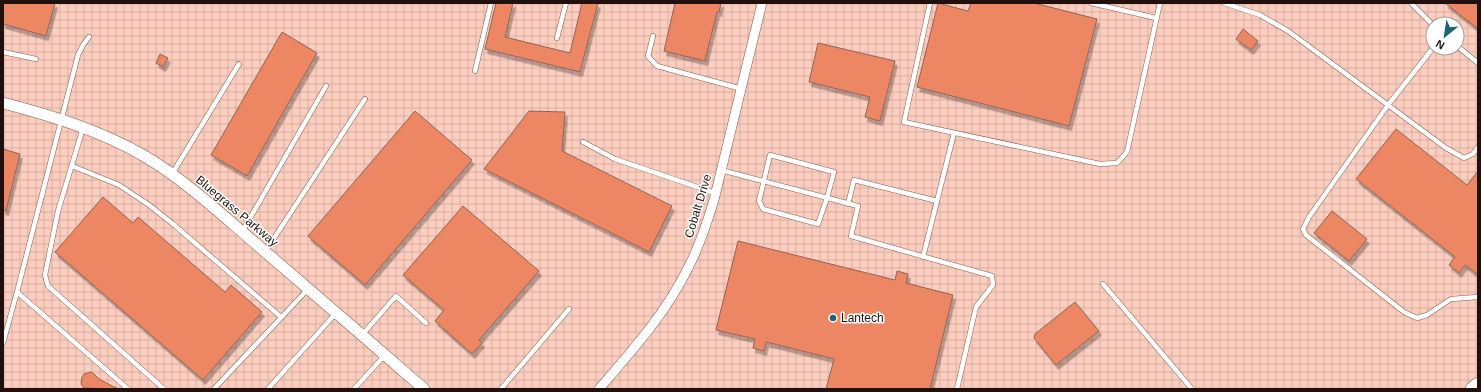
<svg xmlns="http://www.w3.org/2000/svg" width="1481" height="392" viewBox="0 0 1481 392" font-family="Helvetica,sans-serif">
<style>
.industrial{fill:url(#industrial-grid);fill-rule:evenodd}
.building{fill:#ec8664;stroke:#8f6456;filter:url(#shadow)}
.lines{fill:none;stroke-linecap:round;stroke-linejoin:round}
.service-casing{stroke:#895e50;stroke-width:5.5}
.minor-casing{stroke:#895e50;stroke-width:10}
.tertiary-casing{stroke:#895e50;stroke-width:12}
.secondary-casing{stroke:#895e50;stroke-width:14}
.service{stroke:#fff;stroke-width:4.5}
.minor{stroke:#fff;stroke-width:9}
.tertiary{stroke:#fff;stroke-width:11}
.secondary{stroke:#fff;stroke-width:13}
.poi-dot{fill:#1e6274;stroke:#fff;stroke-width:1.5}
.labels{text-anchor:middle;stroke-width:3;stroke-linejoin:round;paint-order:stroke}
.street-label{font-size:12px;fill:#21100b;stroke:#fff}
.poi-label{font-size:12px;fill:#21100b;stroke:#fff;text-anchor:start}
</style>
<defs>
<pattern id="industrial-grid" width="8" height="8" patternUnits="userSpaceOnUse"><rect width="8" height="8" fill="#fccebf"/><path d="M0 4h8M4 0v8" fill="none" stroke="#d8b0a3"/></pattern>
<filter id="shadow"><feDropShadow dx="2.5" dy="4.5" stdDeviation="0" flood-color="#0004"/></filter>
</defs>
<rect width="100%" height="100%" fill="#f9dbd1"/>
<path class="industrial" d="M3,3H1478V389H3ZM1433,24H1457V48H1433Z"/>
<g class="building">
<path d="M3,3H55L46,36L3,24Z"/>
<path d="M496,3H513L505,37L570,53L582,3H598L580,72L485,49Z"/>
<path d="M675,3H721L719,12H717L705,61L664,51Z"/>
<path d="M938,3L968,11L971,3H1034L1097,19L1069,126L917,87Z"/>
<path d="M1445,3H1478V29Z"/>
<path d="M1243,29L1258,41L1251,50L1236,39Z"/>
<path d="M282,32L317,53L247,176L211,155Z"/>
<path d="M818,43L895,61L880,121L865,117L870,97L809,82Z"/>
<path d="M160,54L168,58L163,67L156,63Z"/>
<path d="M415,111L472,160L365,285L308,236Z"/>
<path d="M529,111L565,112L562,151L672,206L649,252L484,169Z"/>
<path d="M1396,129L1467,185L1478,171V275L1465,265L1459,273L1449,265L1455,257L1356,179Z"/>
<path d="M3,149L20,154L6,211L3,210Z"/>
<path d="M103,197L133,223L138,217L225,292L231,285L262,312L203,380L55,252Z"/>
<path d="M463,206L539,271L479,340L482,343L472,354L435,321L444,310L403,275Z"/>
<path d="M1332,211L1367,239L1349,261L1314,233Z"/>
<path d="M738,241L895,280L897,271L908,274L906,283L953,295L930,389H826L834,359L766,342L764,351L753,348L755,339L716,330Z"/>
<path d="M1075,302L1099,331L1056,365L1034,338L1035,334Z"/>
<path d="M91,372L94,374L99,379L118,389L84,388L81,384L82,377L84,374Z"/>
</g>
<g class="lines">
<defs>
<g id="service">
<path d="M930,3L904,122L1100,164L1117,163L1127,152L1160,3"/>
<path d="M1091,3L1156,18"/>
<path d="M1224,3L1260,15L1288,31L1446,148L1464,158L1473,154L1478,147"/>
<path d="M1411,3L1433,25"/>
<path d="M653,36L648,56L657,66L742,89"/>
<path d="M557,38L566,3"/>
<path d="M1457,46L1478,63"/>
<path d="M1433,48L1388,105L1309,217L1303,229L1306,235L1404,312L1417,318L1427,315L1451,299L1478,297"/>
<path d="M3,52L36,59"/>
<path d="M475,71L491,3"/>
<path d="M83,128L58,211L45,275L48,286L164,389"/>
<path d="M583,142L615,159L715,193"/>
<path d="M770,155L834,172L827,198L818,224L763,209L759,201Z"/>
<path d="M72,166L119,185L149,205L173,224L281,317"/>
<path d="M721,170L858,206L851,236L992,276L993,285L976,307L957,389"/>
<path d="M172,174L239,64"/>
<path d="M848,204L854,180L937,201"/>
<path d="M242,232L326,86"/>
<path d="M265,252L365,99"/>
<path d="M923,257L954,133"/>
<path d="M1103,284L1192,389"/>
<path d="M17,292L128,389"/>
<path d="M362,335L396,296L426,323"/>
<path d="M3,343L17,292L78,55L83,45L89,37"/>
<path d="M214,389L308,289"/>
<path d="M268,389L336,313"/>
<path d="M354,389L385,355"/>
<path d="M501,389L569,309"/>
</g>
<path id="minor" d="M599,389C632,351 667,312 689,266C700,245 707,223 714,200L762,3"/>
<path id="tertiary" d="M3,103C53,116 102,131 146,157C186,181 220,213 255,243C312,292 368,340 424,389"/>
<path id="secondary" d="M1472,389L1478,384"/>
</defs>
<use href="#service" class="service-casing"/>
<use href="#minor" class="minor-casing"/>
<use href="#tertiary" class="tertiary-casing"/>
<use href="#secondary" class="secondary-casing"/>
<use href="#service" class="service"/>
<use href="#minor" class="minor"/>
<use href="#tertiary" class="tertiary"/>
<use href="#secondary" class="secondary"/>
</g>
<circle class="poi-dot" cx="833" cy="318" r="4"/>
<g class="labels">
<g class="street-label">
<text transform="translate(698 206) rotate(-73)" y="4">Cobalt Drive</text>
<text transform="translate(237 211) rotate(40)" y="4">Bluegrass Parkway</text>
</g>
<g class="poi-label">
<text x="841" y="322">Lantech</text>
</g>
</g>
<rect width="1481" height="392" fill="none" stroke="#21100b" stroke-width="8"/>
<g transform="translate(1445 36) rotate(210)"><circle r="19" fill="#ffffff" stroke="#a69f9d"/>
<path d="M0-3L7 15L0 10L-7 15Z" fill="#1e6274"/>
<text y="-6" font-size="11" font-weight="bold" text-anchor="middle" fill="#21100b">N</text>
</g>
</svg>
